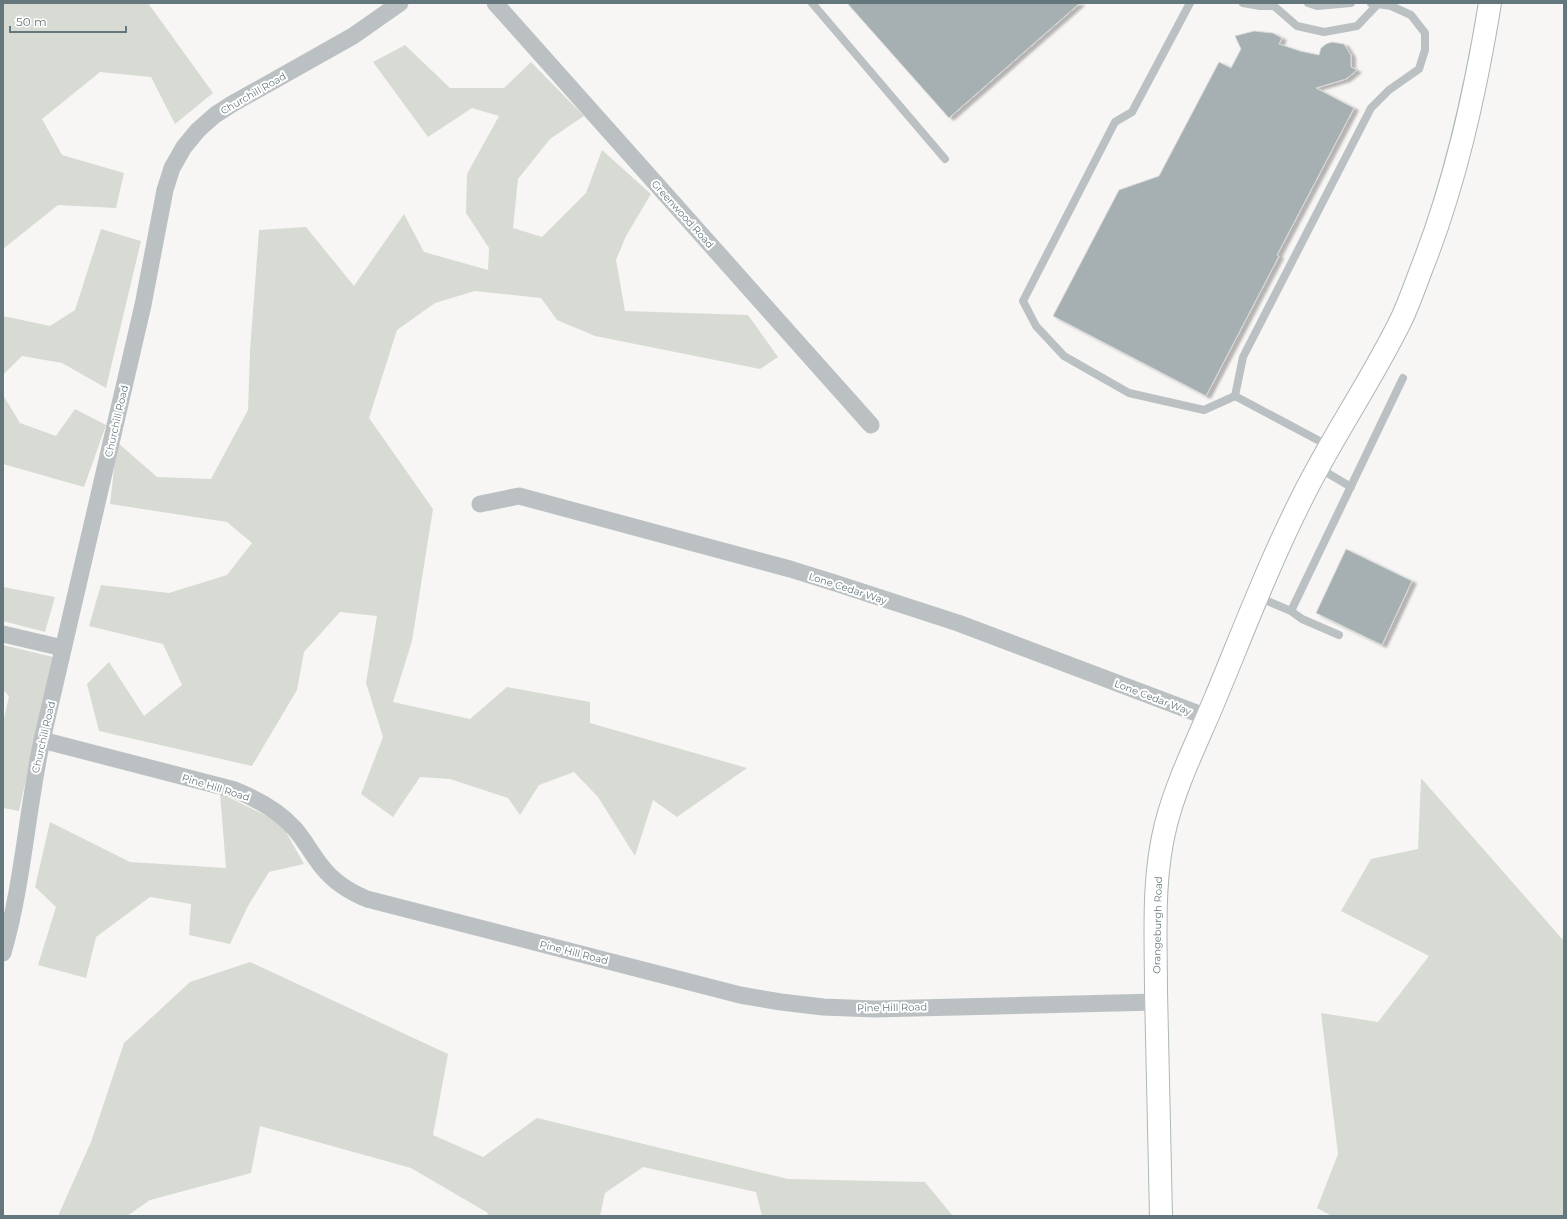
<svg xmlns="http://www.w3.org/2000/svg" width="1567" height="1219" viewBox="0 0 1567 1219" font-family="Montserrat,sans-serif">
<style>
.green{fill:#d7dbd3}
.building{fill:#a6b0b3;stroke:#d8d8d6;filter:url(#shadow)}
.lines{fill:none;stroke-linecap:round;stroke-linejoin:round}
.secondary-casing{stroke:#aeb6b8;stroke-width:24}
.lane{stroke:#bbc1c3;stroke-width:8}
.street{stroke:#bbc1c3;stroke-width:17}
.secondary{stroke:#fff;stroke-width:22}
.labels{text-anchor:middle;stroke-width:4;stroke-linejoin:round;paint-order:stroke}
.street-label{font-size:10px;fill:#64777d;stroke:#fff}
</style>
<defs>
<filter id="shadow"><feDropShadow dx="4.5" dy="2.5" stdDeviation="1" flood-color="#0004"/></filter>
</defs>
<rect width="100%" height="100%" fill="#f7f6f4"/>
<g class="green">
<path d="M3,3H148L213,93L175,124L151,77L100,72L42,119L62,155L124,173L116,208L58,205L3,249Z"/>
<path d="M405,45L450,88H504L531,62L584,116L550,139L518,179L513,228L542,237L586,193L602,150L651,194L626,236L616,260L625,311L748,315L778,357L760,369L595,336L557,320L541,298L475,291L435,303L397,330L369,418L433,509L412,641L393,702L470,719L507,687L590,702V723L747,768L677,817L653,800L635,856L598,797L574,772L539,785L520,815L508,798L450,779L420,777L393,817L361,794L383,737L366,683L377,616L340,612L304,652L297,690L252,766L99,731L87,684L109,662L144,716L182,685L163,644L89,626L101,585L169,593L227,575L252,543L227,522L110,504L117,442L157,477L211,479L248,410L250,351L259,230L306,227L354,286L404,214L424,252L488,270L489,248L466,213L467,174L499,116L472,108L428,137L373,62Z"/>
<path d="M101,229L141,241L106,388L62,363L22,356L3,375V316L50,326L75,310Z"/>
<path d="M3,395L20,423L56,436L75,409L106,425L84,487L3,464Z"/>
<path d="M3,587L55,597L45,632L3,621Z"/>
<path d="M3,645L53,657L19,811L3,808V723L9,696L3,690Z"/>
<path d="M1421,778L1564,941V1216H1332L1317,1208L1338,1154L1321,1013L1378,1022L1429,956L1341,911L1371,859L1418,849Z"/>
<path d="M220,793L281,823L304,864L269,872L248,906L230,944L189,935L191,904L150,897L96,937L86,978L38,965L56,907L35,887L50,822L130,862L226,868Z"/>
<path d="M250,962L448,1054L433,1135L483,1157L537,1118L788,1179L925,1182L952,1215L762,1216L756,1192L643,1167L605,1193L600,1216H487L488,1213L411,1168L260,1126L251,1173L150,1200L127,1216H58L91,1142L124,1043L190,982Z"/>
</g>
<g class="building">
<path d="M847,3H1080L949,118Z"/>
<path d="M1254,31L1273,33L1282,38L1279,44L1300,51L1319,55L1321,48L1326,44L1332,42L1344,44L1351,55V67L1357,70L1346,79L1316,88L1354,108L1277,255L1279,256L1206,396L1053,316L1119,190L1159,176L1219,62L1231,68L1241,49L1235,36Z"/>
<path d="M1346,549L1412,581L1382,645L1316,613Z"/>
</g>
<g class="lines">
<defs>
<path id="secondary" d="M1161,1216C1159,1141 1157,1066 1156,991C1156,935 1152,879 1166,824C1177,781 1198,740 1215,699C1243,632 1269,563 1302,498C1332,437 1372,380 1402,318C1409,303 1415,286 1421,270C1455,185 1475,94 1490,3"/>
</defs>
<use href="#secondary" class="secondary-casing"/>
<g class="lane">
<path d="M812,3L945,159"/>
<path d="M1190,3L1132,112L1115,122L1023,301L1036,326L1064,356L1129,393L1204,410L1235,396"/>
<path d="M1243,3L1260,6H1274L1297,26L1324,32L1357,26L1378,4"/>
<path d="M1308,3L1317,6L1351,3"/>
<path d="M1235,396L1243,357L1371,108L1389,90L1419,69L1425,50V33L1411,15L1391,6L1371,3"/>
<path d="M1235,396L1329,446"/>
<path d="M1319,468L1351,487"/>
<path d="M1258,597L1291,611"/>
<path d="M1339,635L1302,619L1291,611L1403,378"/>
</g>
<g class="street">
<path d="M495,3L871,425"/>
<path d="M480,504L519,496L790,569L835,583L958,623L1207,717"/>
<path d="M3,634L63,648"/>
<path d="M42,740L235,790C257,799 278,810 294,828C305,840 312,855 323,868C335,883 350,892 367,899L740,995L781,1002L823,1007L875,1009L1156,1002"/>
<path d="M3,953C23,884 27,810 42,740L143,305L165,190L172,168L184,147L198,130L215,115L232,104L353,36L400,3"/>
</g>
<use href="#secondary" class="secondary"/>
</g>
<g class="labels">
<g class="street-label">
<text transform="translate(253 93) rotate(-30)" y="4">Churchill Road</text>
<text transform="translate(683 214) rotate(48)" y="4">Greenwood Road</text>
<text transform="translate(116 421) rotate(-77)" y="4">Churchill Road</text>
<text transform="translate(848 588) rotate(18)" y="4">Lone Cedar Way</text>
<text transform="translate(1153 697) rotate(21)" y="4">Lone Cedar Way</text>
<text transform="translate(43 737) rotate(-77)" y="4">Churchill Road</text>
<text transform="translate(216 787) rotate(17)" y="4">Pine Hill Road</text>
<text transform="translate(1157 925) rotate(-89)" y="4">Orangeburgh Road</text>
<text transform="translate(574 952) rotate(14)" y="4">Pine Hill Road</text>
<text transform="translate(892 1007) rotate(-1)" y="4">Pine Hill Road</text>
</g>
</g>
<rect width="1567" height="1219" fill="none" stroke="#64777d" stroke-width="8"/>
<path d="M10 26v6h116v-6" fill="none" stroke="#64777d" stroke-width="2"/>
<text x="16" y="26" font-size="12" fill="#64777d" stroke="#ffffff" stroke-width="3" paint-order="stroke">50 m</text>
</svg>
